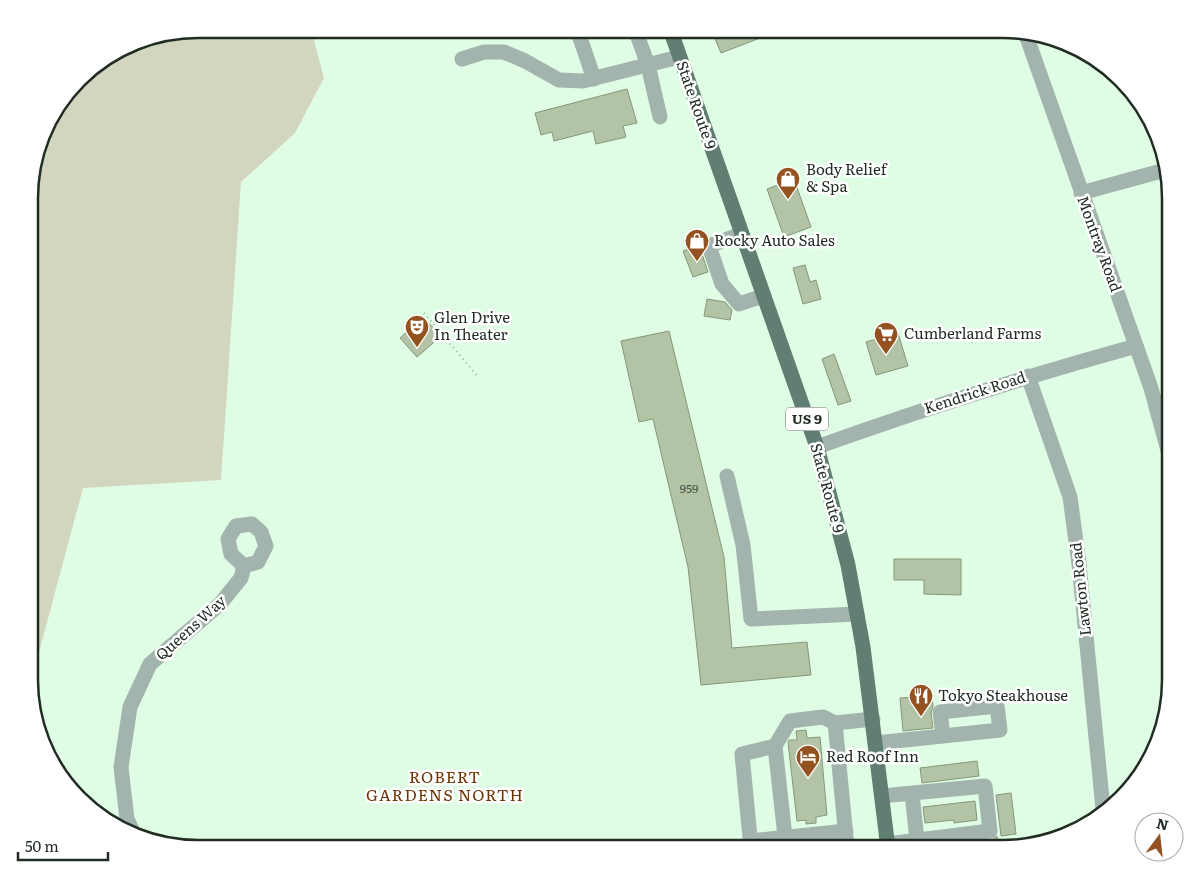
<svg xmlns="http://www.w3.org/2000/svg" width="1199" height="877" viewBox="0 0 1199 877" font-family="Literata,serif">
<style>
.green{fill:#d3d6be}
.building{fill:#b3c3a5;stroke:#869679}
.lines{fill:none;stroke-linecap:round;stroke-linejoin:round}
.path{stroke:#99b09c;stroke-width:2;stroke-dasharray:1 4;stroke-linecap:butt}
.minor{stroke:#a3b3ad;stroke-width:15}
.major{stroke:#607e72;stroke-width:15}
.labels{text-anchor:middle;stroke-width:5;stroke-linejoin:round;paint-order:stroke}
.number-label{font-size:12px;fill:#465244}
.shield{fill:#fff;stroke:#646c65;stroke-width:1}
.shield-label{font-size:14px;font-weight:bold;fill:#212d23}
.street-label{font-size:15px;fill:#212d23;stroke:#fff}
.poi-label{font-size:15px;fill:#212d23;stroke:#fff;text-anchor:start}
.neighbourhood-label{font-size:16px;letter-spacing:1px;fill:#6d3300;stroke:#fff}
.rim{fill:none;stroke:#212d23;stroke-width:2.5}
</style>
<rect width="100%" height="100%" fill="#dffde4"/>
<path class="green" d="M198,29H311L324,78L295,133L241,182L221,480L83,488L30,686V176L46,123L86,71L133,42Z"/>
<g class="building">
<path d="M711,29H781V30L721,53Z"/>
<path d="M627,89L637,123L623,126L626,137L596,144L593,131L554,141L552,132L541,135L535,113Z"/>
<path d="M794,179L811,227L784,237L767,189Z"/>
<path d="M699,245L708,272L693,277L683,251Z"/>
<path d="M805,265L810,282L816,280L821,299L803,304L793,268Z"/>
<path d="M707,299L725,302L732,310L730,320L704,316Z"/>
<path d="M423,317L441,336L417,357L400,338Z"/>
<path d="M669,331L724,557L732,648L807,642L811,675L701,685L688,567L653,419L639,422L621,341Z"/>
<path d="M898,333L908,366L876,375L866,342Z"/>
<path d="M834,354L851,401L838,405L822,359Z"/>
<path d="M894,559H961V595L924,594V580H894Z"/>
<path d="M932,696L933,706L931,713L933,728L903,731L900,698Z"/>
<path d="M806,730L807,738L820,737L827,815L816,817V823L806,824V820L797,821L788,742L789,740H797L796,731Z"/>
<path d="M977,761L979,776L922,783L920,768Z"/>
<path d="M1011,793L1016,834L1001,836L996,795Z"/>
<path d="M975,801L977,820L954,823V820L925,823L923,807Z"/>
<path d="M997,836L999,848H979L978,842L992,840Z"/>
</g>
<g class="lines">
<path class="path" d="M424,313L479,378"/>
<g class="minor">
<path d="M577,29L594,79"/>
<path d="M635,29L648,65L660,117"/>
<path d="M1025,32L1151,388L1170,458"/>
<path d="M462,59L484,52H504L525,61L559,80L583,81L679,57"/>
<path d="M1081,193L1165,170"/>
<path d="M741,234L709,246L722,284L739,304L763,296"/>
<path d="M1028,376L1070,497L1079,564L1103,809"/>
<path d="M817,447C922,409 1028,376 1136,346"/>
<path d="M727,476L743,545L751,619L857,614"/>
<path d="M252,524L261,532L266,546L258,562L244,566L231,554L228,539L236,526Z"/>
<path d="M835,723L847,848"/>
<path d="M876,743L1000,730L997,706L940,712L943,736"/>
<path d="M775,746L785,837"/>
<path d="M912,794L917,840"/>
<path d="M882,796L985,786L990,831L887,844"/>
<path d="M135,836L127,819L121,767L130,707L150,664L220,604L241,578L244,566"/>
<path d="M750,841L846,831"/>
<path d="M751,848L742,754L775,746L790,721L823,717L835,723L873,719"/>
</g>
<path class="major" d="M670,29L817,447L848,565L863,647L888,848"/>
</g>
<defs>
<symbol id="shop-pin" viewBox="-11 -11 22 30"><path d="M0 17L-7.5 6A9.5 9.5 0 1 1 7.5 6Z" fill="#945220" stroke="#fff"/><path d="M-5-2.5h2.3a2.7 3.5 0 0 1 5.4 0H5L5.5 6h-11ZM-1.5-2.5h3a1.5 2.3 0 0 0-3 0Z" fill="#fff"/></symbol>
<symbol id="theatre-pin" viewBox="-11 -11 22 30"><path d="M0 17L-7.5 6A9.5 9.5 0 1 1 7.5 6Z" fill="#945220" stroke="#fff"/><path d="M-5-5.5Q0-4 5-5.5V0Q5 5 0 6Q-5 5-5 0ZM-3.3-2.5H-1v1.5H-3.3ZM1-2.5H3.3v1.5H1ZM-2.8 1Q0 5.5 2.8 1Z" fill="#fff"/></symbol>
<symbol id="supermarket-pin" viewBox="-11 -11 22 30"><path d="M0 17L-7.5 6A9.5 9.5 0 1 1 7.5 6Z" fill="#945220" stroke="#fff"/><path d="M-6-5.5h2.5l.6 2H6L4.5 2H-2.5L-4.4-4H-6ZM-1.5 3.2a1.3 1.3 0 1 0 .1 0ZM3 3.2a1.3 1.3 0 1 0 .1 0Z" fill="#fff"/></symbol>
<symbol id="restaurant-pin" viewBox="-11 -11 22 30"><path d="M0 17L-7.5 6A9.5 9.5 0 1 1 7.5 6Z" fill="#945220" stroke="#fff"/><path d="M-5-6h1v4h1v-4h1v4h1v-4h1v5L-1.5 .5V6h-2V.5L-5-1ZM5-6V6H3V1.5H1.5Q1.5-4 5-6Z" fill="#fff"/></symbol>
<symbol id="hotel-pin" viewBox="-11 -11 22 30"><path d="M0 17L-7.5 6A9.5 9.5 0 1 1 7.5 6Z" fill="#945220" stroke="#fff"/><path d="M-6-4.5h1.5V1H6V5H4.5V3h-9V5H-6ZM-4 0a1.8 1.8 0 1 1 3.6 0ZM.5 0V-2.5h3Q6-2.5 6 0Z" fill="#fff"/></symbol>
</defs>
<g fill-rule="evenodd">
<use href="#shop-pin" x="774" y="165" width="28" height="38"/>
<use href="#shop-pin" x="683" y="227" width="28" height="38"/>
<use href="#theatre-pin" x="403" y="313" width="28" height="38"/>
<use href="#supermarket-pin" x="872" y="320" width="28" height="38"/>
<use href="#restaurant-pin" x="907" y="682" width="28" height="38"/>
<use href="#hotel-pin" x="794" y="743" width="28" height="38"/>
</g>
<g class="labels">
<g class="number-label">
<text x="689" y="493">959</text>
</g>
<rect class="shield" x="786" y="407.5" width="42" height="23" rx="4"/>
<g class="shield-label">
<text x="807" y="424">US 9</text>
</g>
<g class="street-label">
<text transform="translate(696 105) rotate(71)" y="5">State Route 9</text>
<text transform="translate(1099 244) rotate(70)" y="5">Montray Road</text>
<text transform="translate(975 393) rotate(-18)" y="5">Kendrick Road</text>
<text transform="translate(827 488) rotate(75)" y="5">State Route 9</text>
<text transform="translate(1081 589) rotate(-96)" y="5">Lawton Road</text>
<text transform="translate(191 628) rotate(-42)" y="5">Queens Way</text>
</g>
<g class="poi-label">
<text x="806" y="175">Body Relief<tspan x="806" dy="17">&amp; Spa</tspan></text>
<text x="714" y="246">Rocky Auto Sales</text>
<text x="434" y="323">Glen Drive<tspan x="434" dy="17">In Theater</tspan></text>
<text x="904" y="339">Cumberland Farms</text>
<text x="938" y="701">Tokyo Steakhouse</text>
<text x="826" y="762">Red Roof Inn</text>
</g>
<g class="neighbourhood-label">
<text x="445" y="783">ROBERT<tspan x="445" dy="18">GARDENS NORTH</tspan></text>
</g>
</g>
<path d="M0 0H1199V877H0ZM198 38H1002A160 160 0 0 1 1162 198V680A160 160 0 0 1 1002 840H198A160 160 0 0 1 38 680V198A160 160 0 0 1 198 38Z" fill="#fff" fill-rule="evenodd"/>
<path class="rim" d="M198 38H1002A160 160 0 0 1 1162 198V680A160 160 0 0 1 1002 840H198A160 160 0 0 1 38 680V198A160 160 0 0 1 198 38Z"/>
<g transform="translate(1159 837) rotate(15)"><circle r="24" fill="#ffffff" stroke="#a6aba7"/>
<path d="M0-4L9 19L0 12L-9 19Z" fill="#945220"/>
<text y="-8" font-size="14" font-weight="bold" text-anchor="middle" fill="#212d23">N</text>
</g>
<path d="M18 852v8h90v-8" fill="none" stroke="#212d23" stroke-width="2.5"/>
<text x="25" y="852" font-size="15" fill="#212d23" stroke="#ffffff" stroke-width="4" paint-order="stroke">50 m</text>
</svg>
